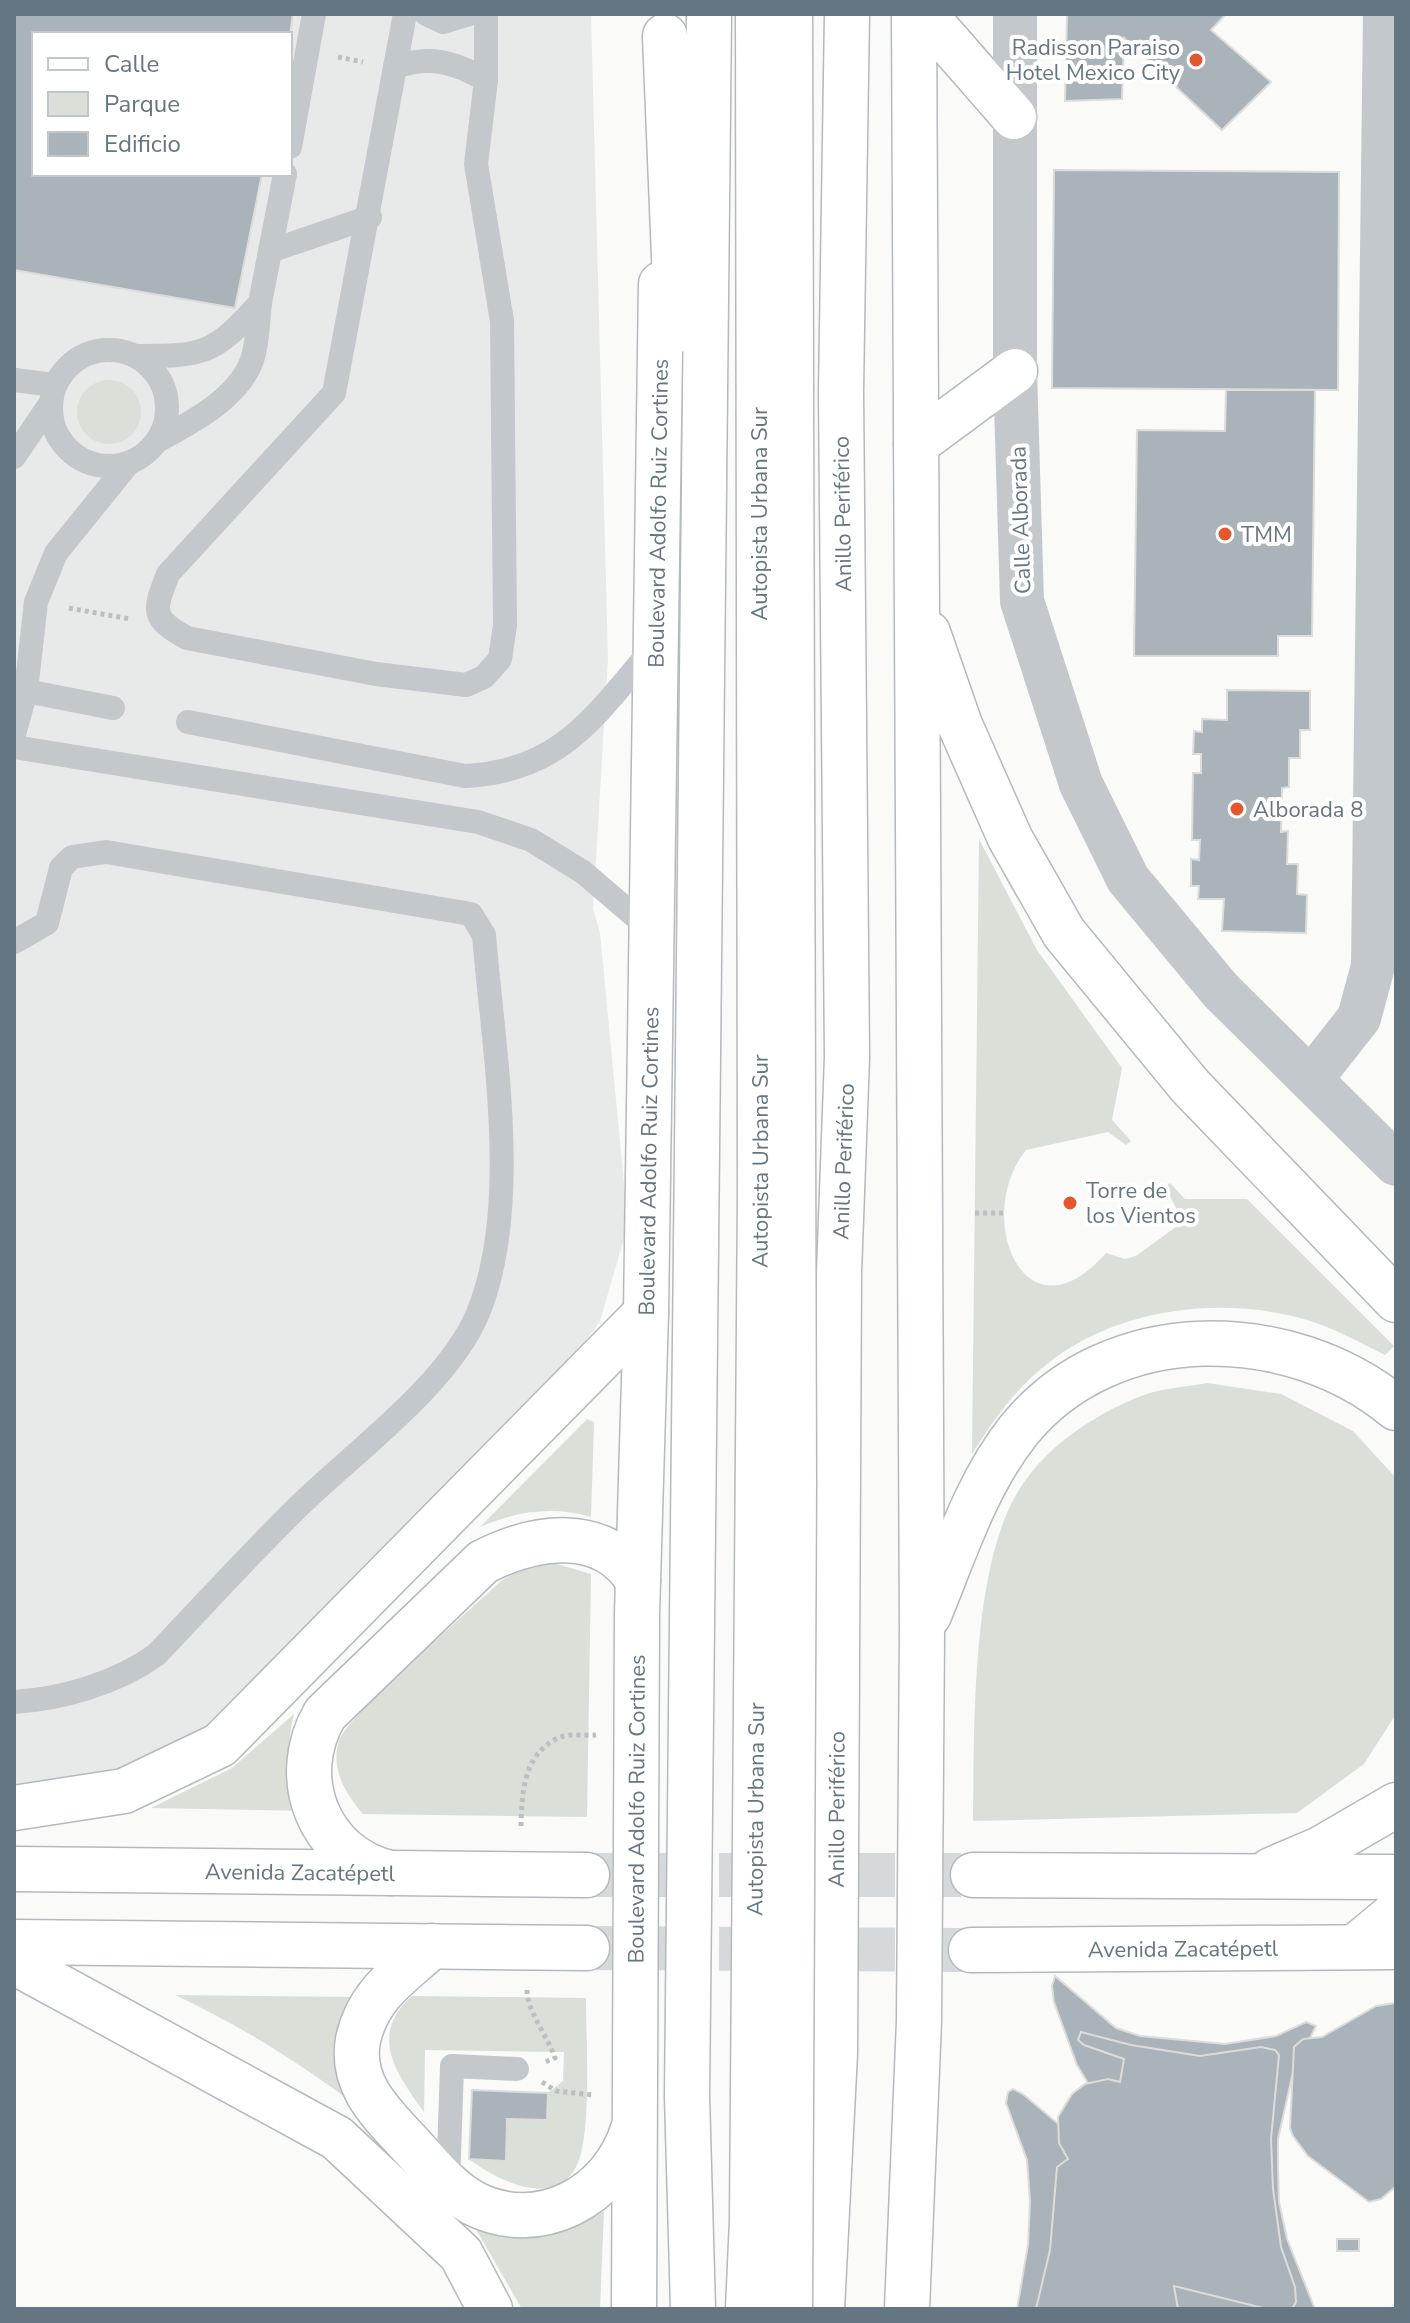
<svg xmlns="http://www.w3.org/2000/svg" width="1410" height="2323" viewBox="0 0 1410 2323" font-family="'Nunito Sans',sans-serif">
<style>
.built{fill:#e8e9e9;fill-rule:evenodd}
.green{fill:#dadfd7}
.building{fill:#aab3b9;stroke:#dcdcda;stroke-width:2}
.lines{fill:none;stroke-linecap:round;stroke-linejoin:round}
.secondary-tunnel{stroke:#d5d9db;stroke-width:44;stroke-dasharray:44 22;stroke-linecap:butt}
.secondary-casing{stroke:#b3babf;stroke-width:47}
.motorway-casing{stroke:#b4b9bd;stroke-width:47}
.path{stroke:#bbbfc2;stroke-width:5;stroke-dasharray:4 4;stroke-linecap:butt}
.service{stroke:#c3c8cc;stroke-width:24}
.minor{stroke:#c3c8cc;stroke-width:44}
.secondary{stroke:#fff;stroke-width:44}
.motorway{stroke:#fff;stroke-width:44}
.motorway-bridge-casing{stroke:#b4b9bd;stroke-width:47;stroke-linecap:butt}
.motorway-bridge{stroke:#fff;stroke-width:44}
.poi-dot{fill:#e4572e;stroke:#fff;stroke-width:3}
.labels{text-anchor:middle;stroke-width:8;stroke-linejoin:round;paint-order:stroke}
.poi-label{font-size:22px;fill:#657683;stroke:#fff;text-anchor:start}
.street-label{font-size:22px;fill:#657683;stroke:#fff}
</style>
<rect width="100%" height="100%" fill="#fafaf8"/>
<path class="built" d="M14,14H591L608,659L593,909L600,933L628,1225L600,1321L549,1392L201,1734L118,1780L14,1794ZM34,34H290V174H34Z"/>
<g class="green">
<circle cx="109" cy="412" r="32"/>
<path d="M979,839L1037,950L1122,1068L1112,1120L1131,1141L1126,1145L1108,1132L1026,1150C972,1217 1025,1346 1106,1253L1125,1259L1136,1256L1180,1224L1181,1217L1165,1187L1170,1183L1185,1199H1247L1394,1346L1385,1355C1359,1342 1334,1328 1307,1320C1222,1295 1116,1308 1046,1365C1015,1389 993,1421 972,1454Z"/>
<path d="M1207,1383L1281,1394L1353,1431L1396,1478V1714L1364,1764L1297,1813L973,1821C974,1732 972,1595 1007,1513C1031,1456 1086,1418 1141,1396C1161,1388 1186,1387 1207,1383Z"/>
<path d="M587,1419L594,1422L591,1517C552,1506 517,1511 480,1527Z"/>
<path d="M547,1561L591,1574L587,1817L363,1814C346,1794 330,1769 339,1741C349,1713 472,1609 501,1581L523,1568Z"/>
<path d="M294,1714C285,1751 287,1779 308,1811L151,1808L232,1768Z"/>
<path d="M175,1995L351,1997L342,2021L361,2109C302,2064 243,2027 175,1995Z"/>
<path d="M412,1996L586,1998C586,2035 592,2135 577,2165C555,2211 495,2179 469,2159L505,2161L507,2119L547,2120L548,2093L563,2081L564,2052L425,2050L424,2112C396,2073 368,2035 412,1996Z"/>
<path d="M604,2211L600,2309H522L474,2226C527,2239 556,2240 604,2211Z"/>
</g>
<g class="building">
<path d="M14,14H293L290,34H34V174H262L235,308L14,270Z"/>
<path d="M1067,14H1226L1211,30L1271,82L1222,130L1124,38L1122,99L1065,101Z"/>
<path d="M1054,170L1339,172L1338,390L1052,388Z"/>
<path d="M1226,390H1315L1312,636H1278V656H1134L1137,430L1225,431Z"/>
<path d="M1227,690L1310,691V730H1300V758H1289V787L1282,788L1281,832L1288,831L1287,864H1298L1297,894L1307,895L1306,933L1222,931L1224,899H1198L1199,886H1191V859L1199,860L1200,840H1192L1193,773H1201V754H1193L1194,731L1202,732V719L1227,720Z"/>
<path d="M1055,1976L1116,2028L1140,2036L1225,2044L1276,2036L1306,2022L1316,2026L1293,2072L1278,2139V2168L1279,2202L1287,2239L1315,2309H1268L1250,2293L1247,2295L1258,2309H1017L1028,2245L1030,2201L1027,2160L1006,2103L1008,2092L1013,2089L1023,2094L1169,2218L1175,2213L1128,2149L1077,2065L1054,2002L1052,1986Z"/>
<path d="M1396,2003V2186L1381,2199L1369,2202L1308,2156L1293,2136L1290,2128L1294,2047L1303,2039L1322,2037L1376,2006Z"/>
<path d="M1081,2032L1131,2045L1200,2056L1261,2047L1275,2050L1279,2055L1271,2139L1273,2189L1281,2247L1295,2287L1296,2302L1292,2309H1267L1174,2286L1178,2309H1036L1050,2250L1057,2167L1068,2159L1059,2143L1058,2117L1072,2094L1085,2084L1108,2079L1120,2082L1124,2059L1084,2045L1078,2040Z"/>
<path d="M472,2090L548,2093L547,2120L507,2119L506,2161L469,2159Z"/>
<rect x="1337" y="2239" width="22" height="12"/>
</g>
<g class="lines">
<g class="secondary-tunnel">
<path d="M587,1875H973"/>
<path d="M587,1948L971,1950"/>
</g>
<defs>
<g id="secondary">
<path d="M924,14L1014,117"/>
<path d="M916,444L1015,371"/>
<path d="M928,633L960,725L1010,838L1064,933L1190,1086L1396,1300"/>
<path d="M929,1615C955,1552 976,1484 1019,1430C1111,1317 1289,1320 1396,1408"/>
<path d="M14,1808L124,1791L220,1745L646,1313"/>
<path id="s1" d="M14,1869L587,1875"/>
<path d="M1271,1870L1320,1849L1396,1805"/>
<path d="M390,1873C318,1856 288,1777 325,1714L483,1562C534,1536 604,1524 638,1581"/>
<path d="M973,1875L1396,1877"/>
<path d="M14,1942L587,1948"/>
<path d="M432,1946C400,1975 368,1994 358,2040C350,2083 380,2112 406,2140C427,2162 446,2188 473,2203C539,2237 613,2196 633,2129"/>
<path d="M1355,1947L1396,1913"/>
<path id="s2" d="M971,1950L1396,1947"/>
<path d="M14,1962L337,2138L461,2254L490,2309"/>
<path id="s3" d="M634,2309L637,1614L646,1313L661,284"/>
<path d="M907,2309L919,2021L922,1632L914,14"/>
</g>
<g id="motorway">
<path d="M665,36L677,330"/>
<path d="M693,2309L687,2096L709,14"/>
<path id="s4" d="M822,2309L835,2053L839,1273L847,1057L841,392L847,14"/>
</g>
</defs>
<use href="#secondary" class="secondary-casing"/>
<use href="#motorway" class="motorway-casing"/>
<g class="path">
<path d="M338,57L363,62"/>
<path d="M69,608L130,619"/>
<path d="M975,1213H1003"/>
<path d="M521,1826C522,1792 523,1755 558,1738C568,1733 585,1736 596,1735"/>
<path d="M527,1990C527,2011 547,2035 555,2058L545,2062"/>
<path d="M542,2082L556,2091L593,2095"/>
</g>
<g class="service">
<path d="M405,14L334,393L168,574C154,610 150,618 187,638L376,674L466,685L484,677L500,659L505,625L502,321L476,164L486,80V14"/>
<path d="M426,14L443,22L469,14"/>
<path d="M395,67C431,55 454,62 486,80"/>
<path d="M290,147L314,14"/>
<path d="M270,251L370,217"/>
<path d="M260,303L285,174"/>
<circle cx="109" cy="408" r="58"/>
<path d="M136,356C204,356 213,355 260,303C258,320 258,337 254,353C245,395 192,422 159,440"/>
<path d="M14,380L55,385"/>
<path d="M14,457L50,404"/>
<path d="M26,691L113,708"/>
<path d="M188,722L465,776C563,771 595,715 654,647"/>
<path d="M14,734L26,691L36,602L56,553L128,464"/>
<path d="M14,747L478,822L531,840L583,872L652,931"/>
<path d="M14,942L47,923L61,868L72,857L106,852L471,914L484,935C493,1048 522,1206 478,1313C448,1386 350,1455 294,1511C247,1557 202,1607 156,1655C117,1683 62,1699 14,1702"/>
<path d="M448,2184L452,2066L517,2069"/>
</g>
<g class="minor">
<path d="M1015,14V371L1022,601L1081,784L1128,879L1221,991L1396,1164"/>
<path d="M1311,1079L1359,1018L1373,966L1385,14"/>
</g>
<use href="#secondary" class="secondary"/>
<use href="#motorway" class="motorway"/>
<defs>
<g id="motorway-bridge">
<path id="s5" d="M748,2309L752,2220L760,1192L758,14"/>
<path d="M790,2309L794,1484L790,14"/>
</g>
</defs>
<use href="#motorway-bridge" class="motorway-bridge-casing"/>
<use href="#motorway-bridge" class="motorway-bridge"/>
</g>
<g class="poi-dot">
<circle cx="1196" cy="60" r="8"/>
<circle cx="1225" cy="534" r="8"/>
<circle cx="1237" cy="809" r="8"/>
<circle cx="1070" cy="1203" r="8"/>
</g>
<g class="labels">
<g class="poi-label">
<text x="1180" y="55" text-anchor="end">Radisson Paraiso<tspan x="1180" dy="25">Hotel Mexico City</tspan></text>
<text x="1241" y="542">TMM</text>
<text x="1253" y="817">Alborada 8</text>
<text x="1086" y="1198">Torre de<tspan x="1086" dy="25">los Vientos</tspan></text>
</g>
<g class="street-label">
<text dy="8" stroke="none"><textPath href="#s3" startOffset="1796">Boulevard Adolfo Ruiz Cortines</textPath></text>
<text transform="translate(759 514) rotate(-90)" y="8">Autopista Urbana Sur</text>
<text transform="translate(842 514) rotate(-91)" y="8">Anillo Periférico</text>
<text transform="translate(1020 520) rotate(-92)" y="8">Calle Alborada</text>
<text dy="8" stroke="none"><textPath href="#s3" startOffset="1148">Boulevard Adolfo Ruiz Cortines</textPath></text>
<text dy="8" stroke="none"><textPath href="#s5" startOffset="1148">Autopista Urbana Sur</textPath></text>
<text dy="8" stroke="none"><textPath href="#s4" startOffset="1148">Anillo Periférico</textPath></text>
<text dy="8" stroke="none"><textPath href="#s3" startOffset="500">Boulevard Adolfo Ruiz Cortines</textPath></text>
<text dy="8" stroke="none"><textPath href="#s5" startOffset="500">Autopista Urbana Sur</textPath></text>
<text dy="8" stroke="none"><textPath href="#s4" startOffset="500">Anillo Periférico</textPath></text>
<text dy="8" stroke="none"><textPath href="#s1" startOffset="286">Avenida Zacatépetl</textPath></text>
<text dy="8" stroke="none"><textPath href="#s2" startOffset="212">Avenida Zacatépetl</textPath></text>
</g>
</g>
<rect width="1410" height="2323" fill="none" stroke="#657683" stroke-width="32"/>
<rect x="32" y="32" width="260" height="144" fill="#ffffff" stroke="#c1c8cd" stroke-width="2"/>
<rect x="48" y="58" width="40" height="12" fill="#ffffff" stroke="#c1c8cd" stroke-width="2"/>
<text x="104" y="72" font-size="24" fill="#657683">Calle</text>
<rect x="48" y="92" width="40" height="24" fill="#dadfd7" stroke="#c1c8cd" stroke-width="2"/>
<text x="104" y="112" font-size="24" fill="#657683">Parque</text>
<rect x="48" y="132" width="40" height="24" fill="#aab3b9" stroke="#c1c8cd" stroke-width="2"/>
<text x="104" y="152" font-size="24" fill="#657683">Edificio</text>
</svg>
